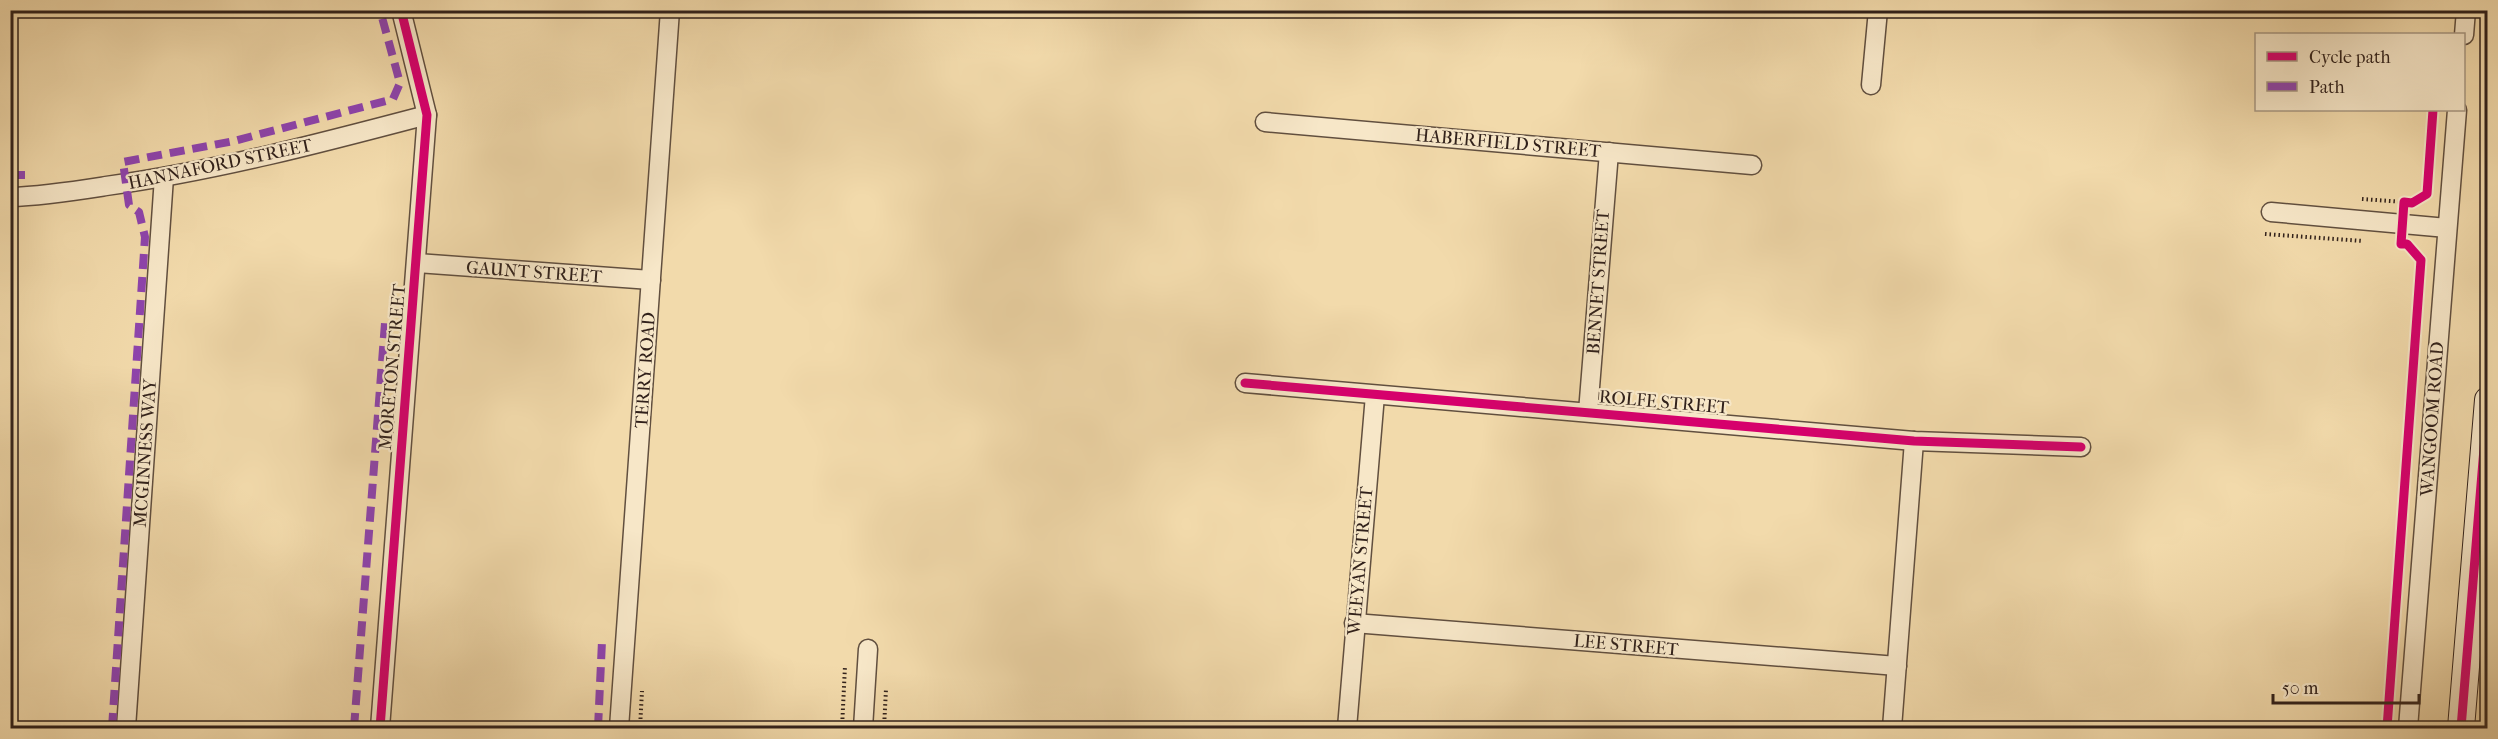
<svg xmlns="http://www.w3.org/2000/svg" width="2498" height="739" viewBox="0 0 2498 739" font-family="'IM FELL French Canon',serif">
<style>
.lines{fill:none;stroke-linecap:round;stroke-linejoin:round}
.street-casing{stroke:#614f3f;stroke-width:21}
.secondary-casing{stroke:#31211b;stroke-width:28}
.path{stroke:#31211b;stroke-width:4;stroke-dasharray:1.5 3;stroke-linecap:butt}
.street{stroke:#f7e7c8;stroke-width:18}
.secondary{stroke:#f7e7c8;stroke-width:26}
.quiet{stroke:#8e44ad;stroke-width:8;stroke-dasharray:15 8;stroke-linecap:butt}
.cycleway-casing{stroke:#f7e7c8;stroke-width:13}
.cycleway{stroke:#d6006c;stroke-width:9}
.labels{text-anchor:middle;stroke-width:4.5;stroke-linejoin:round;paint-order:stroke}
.street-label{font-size:18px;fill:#31211b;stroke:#f7e7c8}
</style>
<rect width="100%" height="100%" fill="#f2daab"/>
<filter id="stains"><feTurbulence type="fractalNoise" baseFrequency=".00333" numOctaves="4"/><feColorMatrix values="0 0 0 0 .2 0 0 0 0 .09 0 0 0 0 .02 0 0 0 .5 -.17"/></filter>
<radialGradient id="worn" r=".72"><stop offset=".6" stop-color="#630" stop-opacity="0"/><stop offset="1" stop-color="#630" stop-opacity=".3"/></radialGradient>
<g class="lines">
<defs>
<g id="street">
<path d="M2464,35L2466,10"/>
<path d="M1871,85L1878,10"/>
<path d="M1265,122L1752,165"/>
<path d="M10,197C43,196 74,191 106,186C215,171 321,143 427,115"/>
<path d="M2271,212L2447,228"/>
<path d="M417,263L651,280"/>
<path d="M1245,383L1914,441L2081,447"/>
<path d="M1588,412L1609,152"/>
<path d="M1354,623L1897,666"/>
<path d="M126,728L164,177"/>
<path d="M380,728L427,115L401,10"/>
<path d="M619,728L670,10"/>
<path d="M863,728L868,649"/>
<path d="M1347,728L1375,395"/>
<path d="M1892,728L1914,441"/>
<path d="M2408,728L2457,110"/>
</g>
<path id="secondary" d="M2461,728L2488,400"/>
</defs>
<use href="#street" class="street-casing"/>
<use href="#secondary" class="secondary-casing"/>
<g class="path">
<path d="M2362,199L2404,202"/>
<path d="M2265,234L2363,241"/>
<path d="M640,728L642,691"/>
<path d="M842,728L845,666"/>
<path d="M884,728L886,689"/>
</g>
<use href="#street" class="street"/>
<use href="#secondary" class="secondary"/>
<g class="quiet">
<path d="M10,175H33"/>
<path d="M112,728L145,237L139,212L129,205L123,162L234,141L393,99L400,83L380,10"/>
<path d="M354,728L385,323"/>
<path d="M598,728L602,641"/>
</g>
<defs>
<g id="cycleway">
<path d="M1245,383L1914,441L2081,447"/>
<path d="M380,728L427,115L401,10"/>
<path d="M2387,728L2421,260L2407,244H2401L2404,202L2412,203L2427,194L2433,110"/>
<path d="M2461,728L2488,400"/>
</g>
</defs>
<use href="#cycleway" class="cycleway-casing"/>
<use href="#cycleway" class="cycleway"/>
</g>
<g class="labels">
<g class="street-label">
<text transform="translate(1508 143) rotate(5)" y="6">HABERFIELD STREET</text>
<text transform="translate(220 164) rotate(-12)" y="6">HANNAFORD STREET</text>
<text transform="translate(534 272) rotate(4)" y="6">GAUNT STREET</text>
<text transform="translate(1598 282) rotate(-86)" y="6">BENNET STREET</text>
<text transform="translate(392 367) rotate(-85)" y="6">MORETON STREET</text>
<text transform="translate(645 370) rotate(-86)" y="6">TERRY ROAD</text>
<text transform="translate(1664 402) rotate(5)" y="6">ROLFE STREET</text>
<text transform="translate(2432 419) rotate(-86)" y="6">WANGOOM ROAD</text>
<text transform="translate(145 453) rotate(-86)" y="6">MCGINNESS WAY</text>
<text transform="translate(1360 561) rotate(-85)" y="6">WEEYAN STREET</text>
<text transform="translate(1626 645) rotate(5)" y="6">LEE STREET</text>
</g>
</g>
<rect width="2498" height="739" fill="none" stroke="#f2daab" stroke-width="36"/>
<rect x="12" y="12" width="2474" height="715" fill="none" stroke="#31211b" stroke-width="3"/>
<rect x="18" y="18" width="2462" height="703" fill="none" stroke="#31211b" stroke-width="1.5"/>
<rect x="2255" y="33" width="210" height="78" fill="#f7e7c8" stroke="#a89883" stroke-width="1.5"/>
<rect x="2267" y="52" width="30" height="9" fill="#d6006c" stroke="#a89883" stroke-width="1.5"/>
<text x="2309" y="63" font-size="18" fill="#31211b">Cycle path</text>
<rect x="2267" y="82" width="30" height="9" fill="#8e44ad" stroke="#a89883" stroke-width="1.5"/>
<text x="2309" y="93" font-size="18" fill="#31211b">Path</text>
<path d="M2273 694v9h146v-9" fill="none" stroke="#31211b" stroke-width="3"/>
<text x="2282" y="694" font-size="18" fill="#31211b" stroke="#f7e7c8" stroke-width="4.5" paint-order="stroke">50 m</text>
<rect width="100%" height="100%" filter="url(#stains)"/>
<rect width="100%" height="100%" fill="url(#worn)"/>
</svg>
